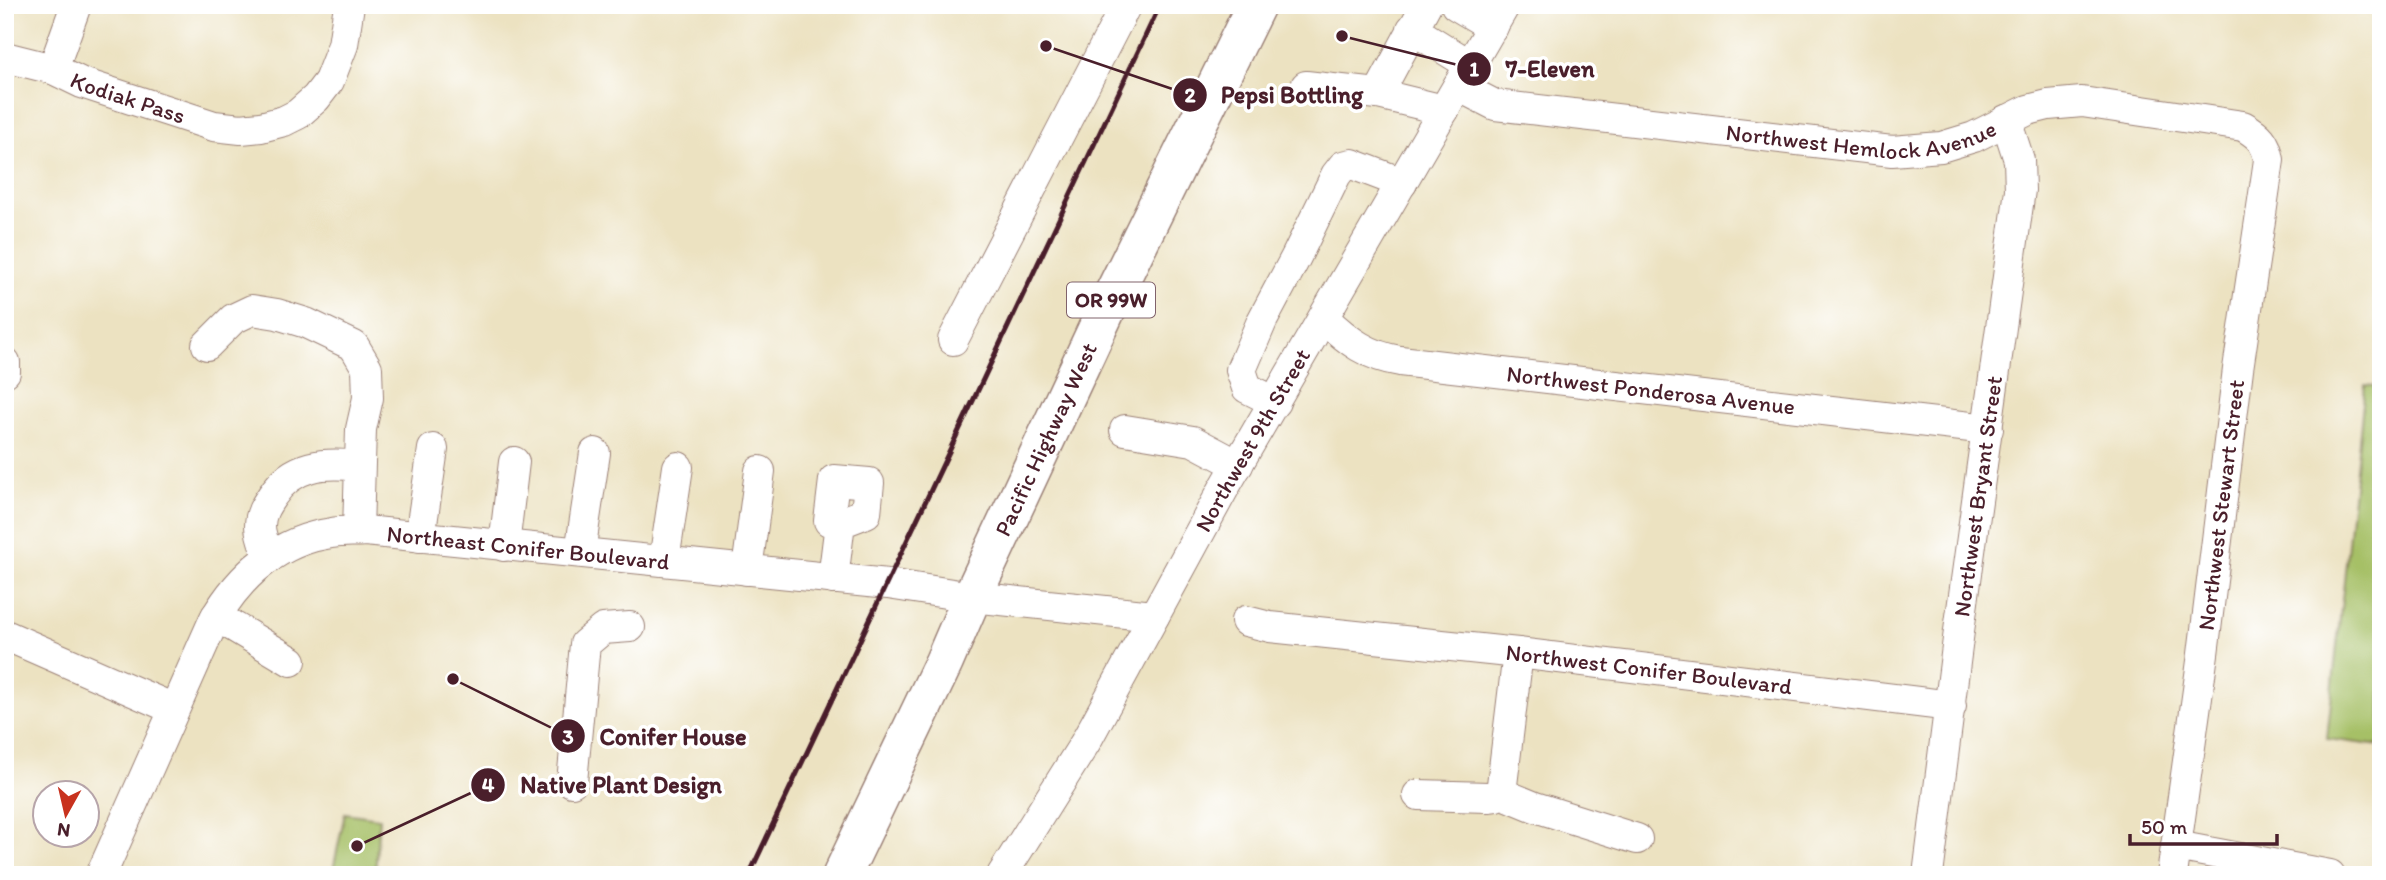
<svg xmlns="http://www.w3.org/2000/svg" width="2386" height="880" viewBox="0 0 2386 880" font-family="Itim,sans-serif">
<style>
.green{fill:#a6c066;stroke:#787048;stroke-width:2}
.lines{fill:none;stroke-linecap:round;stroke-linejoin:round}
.minor-casing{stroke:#9b8076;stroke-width:32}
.highway-casing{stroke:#9b8076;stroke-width:41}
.minor{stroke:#fff;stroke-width:30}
.highway{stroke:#fff;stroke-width:38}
.rail{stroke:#4a1f2b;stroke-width:5}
.labels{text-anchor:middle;stroke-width:7;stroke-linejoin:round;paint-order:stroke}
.shield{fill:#fff;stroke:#80626b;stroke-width:2}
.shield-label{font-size:21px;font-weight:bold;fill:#4a1f2b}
.street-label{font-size:23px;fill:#4a1f2b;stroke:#fff}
.leader{fill:none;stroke:#4a1f2b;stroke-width:2.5}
.callout-dot{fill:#4a1f2b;stroke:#fff;stroke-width:2.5}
.mark-label{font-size:21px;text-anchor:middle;font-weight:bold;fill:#fff}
.callout-label{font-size:24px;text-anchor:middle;font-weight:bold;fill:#4a1f2b;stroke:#fff;stroke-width:7;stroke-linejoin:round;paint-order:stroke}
</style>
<rect width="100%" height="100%" fill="#fff"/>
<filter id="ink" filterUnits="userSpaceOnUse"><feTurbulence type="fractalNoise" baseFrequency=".0143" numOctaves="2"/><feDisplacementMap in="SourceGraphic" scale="14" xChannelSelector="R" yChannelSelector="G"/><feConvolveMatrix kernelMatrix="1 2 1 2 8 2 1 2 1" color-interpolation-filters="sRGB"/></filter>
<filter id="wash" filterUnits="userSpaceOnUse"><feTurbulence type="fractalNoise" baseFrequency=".00686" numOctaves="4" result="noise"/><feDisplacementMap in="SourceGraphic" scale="28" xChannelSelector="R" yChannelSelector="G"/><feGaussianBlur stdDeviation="1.57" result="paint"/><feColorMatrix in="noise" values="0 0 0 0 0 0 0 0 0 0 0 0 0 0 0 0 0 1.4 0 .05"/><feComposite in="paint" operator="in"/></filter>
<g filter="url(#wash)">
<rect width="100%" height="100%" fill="#ece2c1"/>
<g class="green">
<path d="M2365,385L2381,387V746L2327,739Z"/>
<path d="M345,813L379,818L375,875H332Z"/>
</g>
</g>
<g filter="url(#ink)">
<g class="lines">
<defs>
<g id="minor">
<path d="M1456,5L1493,27"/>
<path d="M1412,29L1470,65"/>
<path id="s1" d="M5,57L53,69L82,83L214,126L241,129L261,127L284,121L298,114L316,98L329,81L343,45L349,5"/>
<path d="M53,69L76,5"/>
<path d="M1306,86L1378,94L1444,110"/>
<path id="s2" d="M1458,86L1495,105L1892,151L1941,147L1974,137L2028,110L2048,105L2082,102L2243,126C2259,135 2266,142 2269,160L2238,369L2203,654L2172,875"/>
<path d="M1378,94L1426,5"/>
<path id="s3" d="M1325,319C1348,341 1368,356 1400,361L1988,429"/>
<path d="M953,340L1126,5"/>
<path d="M207,345L233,319L252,310L277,314L306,323L354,346L367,368L368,398L361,429L358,531"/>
<path d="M5,362V372"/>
<path d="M1275,402L1247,388L1241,370L1262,321L1296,257L1336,175L1343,166L1352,164L1402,183"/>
<path d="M1125,430L1193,441L1238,465"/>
<path d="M420,537L433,449"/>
<path d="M504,546L514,462"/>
<path d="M580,552L595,453"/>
<path d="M269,558C266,548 260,536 260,526C260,514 265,506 272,496C293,464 323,462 359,466"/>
<path d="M664,561L678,467"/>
<path d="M747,570L760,471"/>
<path d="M833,579L840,523L829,521L834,480L869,483L866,513L840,523"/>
<path d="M216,616L291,661"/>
<path id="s4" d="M1246,621L1270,627L1518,653L1951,706"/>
<path d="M5,635L174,709"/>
<path d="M572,782L585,644L603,629L630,627"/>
<path d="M1501,793L1535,807L1637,839"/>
<path d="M1418,795L1488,797L1496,796L1501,793L1518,653"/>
<path d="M2176,846L2330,875"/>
<path id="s5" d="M101,875L214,620C240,575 279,540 332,533C343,531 354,532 365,531L888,584L972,597L1154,616"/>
<path id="s6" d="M1002,875L1085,743L1224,488L1505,5"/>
<path id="s7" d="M1928,875L1959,631L2020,190L2019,160L2006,120"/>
</g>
<g id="highway">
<path id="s8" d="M842,875L944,662L972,597L1114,293L1256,5"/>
</g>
</defs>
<use href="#minor" class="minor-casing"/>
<use href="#highway" class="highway-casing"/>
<use href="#minor" class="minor"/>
<use href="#highway" class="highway"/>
<path class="rail" d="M749,875L1160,5"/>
</g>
</g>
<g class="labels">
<rect class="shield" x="1067" y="282.5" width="88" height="35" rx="5"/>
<g class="shield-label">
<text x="1111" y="307">OR 99W</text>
</g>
<g class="street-label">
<text dy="8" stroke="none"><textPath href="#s1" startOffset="130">Kodiak Pass</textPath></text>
<text dy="8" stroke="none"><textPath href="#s2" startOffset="411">Northwest Hemlock Avenue</textPath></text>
<text dy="8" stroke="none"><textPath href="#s3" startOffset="340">Northwest Ponderosa Avenue</textPath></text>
<text dy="8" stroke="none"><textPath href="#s8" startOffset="481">Pacific Highway West</textPath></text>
<text dy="8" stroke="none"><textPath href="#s6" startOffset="502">Northwest 9th Street</textPath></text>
<text dy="8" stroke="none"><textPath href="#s7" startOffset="382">Northwest Bryant Street</textPath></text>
<text transform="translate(2221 505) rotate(-83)" y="8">Northwest Stewart Street</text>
<text dy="8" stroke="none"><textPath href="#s5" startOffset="628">Northeast Conifer Boulevard</textPath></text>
<text dy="8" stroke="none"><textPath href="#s4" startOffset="406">Northwest Conifer Boulevard</textPath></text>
</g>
</g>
<path class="leader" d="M1342 36L1474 69M1046 46L1190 95M453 679L568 736M357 846L488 785"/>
<g class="callout-dot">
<circle cx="1342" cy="36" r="7"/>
<circle cx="1046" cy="46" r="7"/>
<circle cx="453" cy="679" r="7"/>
<circle cx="357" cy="846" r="7"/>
<circle cx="1474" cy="69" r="18"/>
<circle cx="1190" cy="95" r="18"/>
<circle cx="568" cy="736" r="18"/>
<circle cx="488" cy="785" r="18"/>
</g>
<g class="mark-label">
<text x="1474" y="76">1</text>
<text x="1190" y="102">2</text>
<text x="568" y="744">3</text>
<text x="488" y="792">4</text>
</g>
<g class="callout-label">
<text x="1550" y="77">7-Eleven</text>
<text x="1292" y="103">Pepsi Bottling</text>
<text x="673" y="745">Conifer House</text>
<text x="621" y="793">Native Plant Design</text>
</g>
<rect width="2386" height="880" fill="none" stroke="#fff" stroke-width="28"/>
<g transform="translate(66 814) rotate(188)"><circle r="33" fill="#ffffff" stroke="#b7a5aa" stroke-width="2"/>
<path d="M0-5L12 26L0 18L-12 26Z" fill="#c8321e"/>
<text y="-10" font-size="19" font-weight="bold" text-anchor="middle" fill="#4a1f2b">N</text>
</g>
<path d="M2130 834v10h147v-10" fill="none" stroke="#4a1f2b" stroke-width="3.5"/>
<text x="2141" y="834" font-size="21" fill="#4a1f2b" stroke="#ffffff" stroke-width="5" paint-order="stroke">50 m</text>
</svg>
